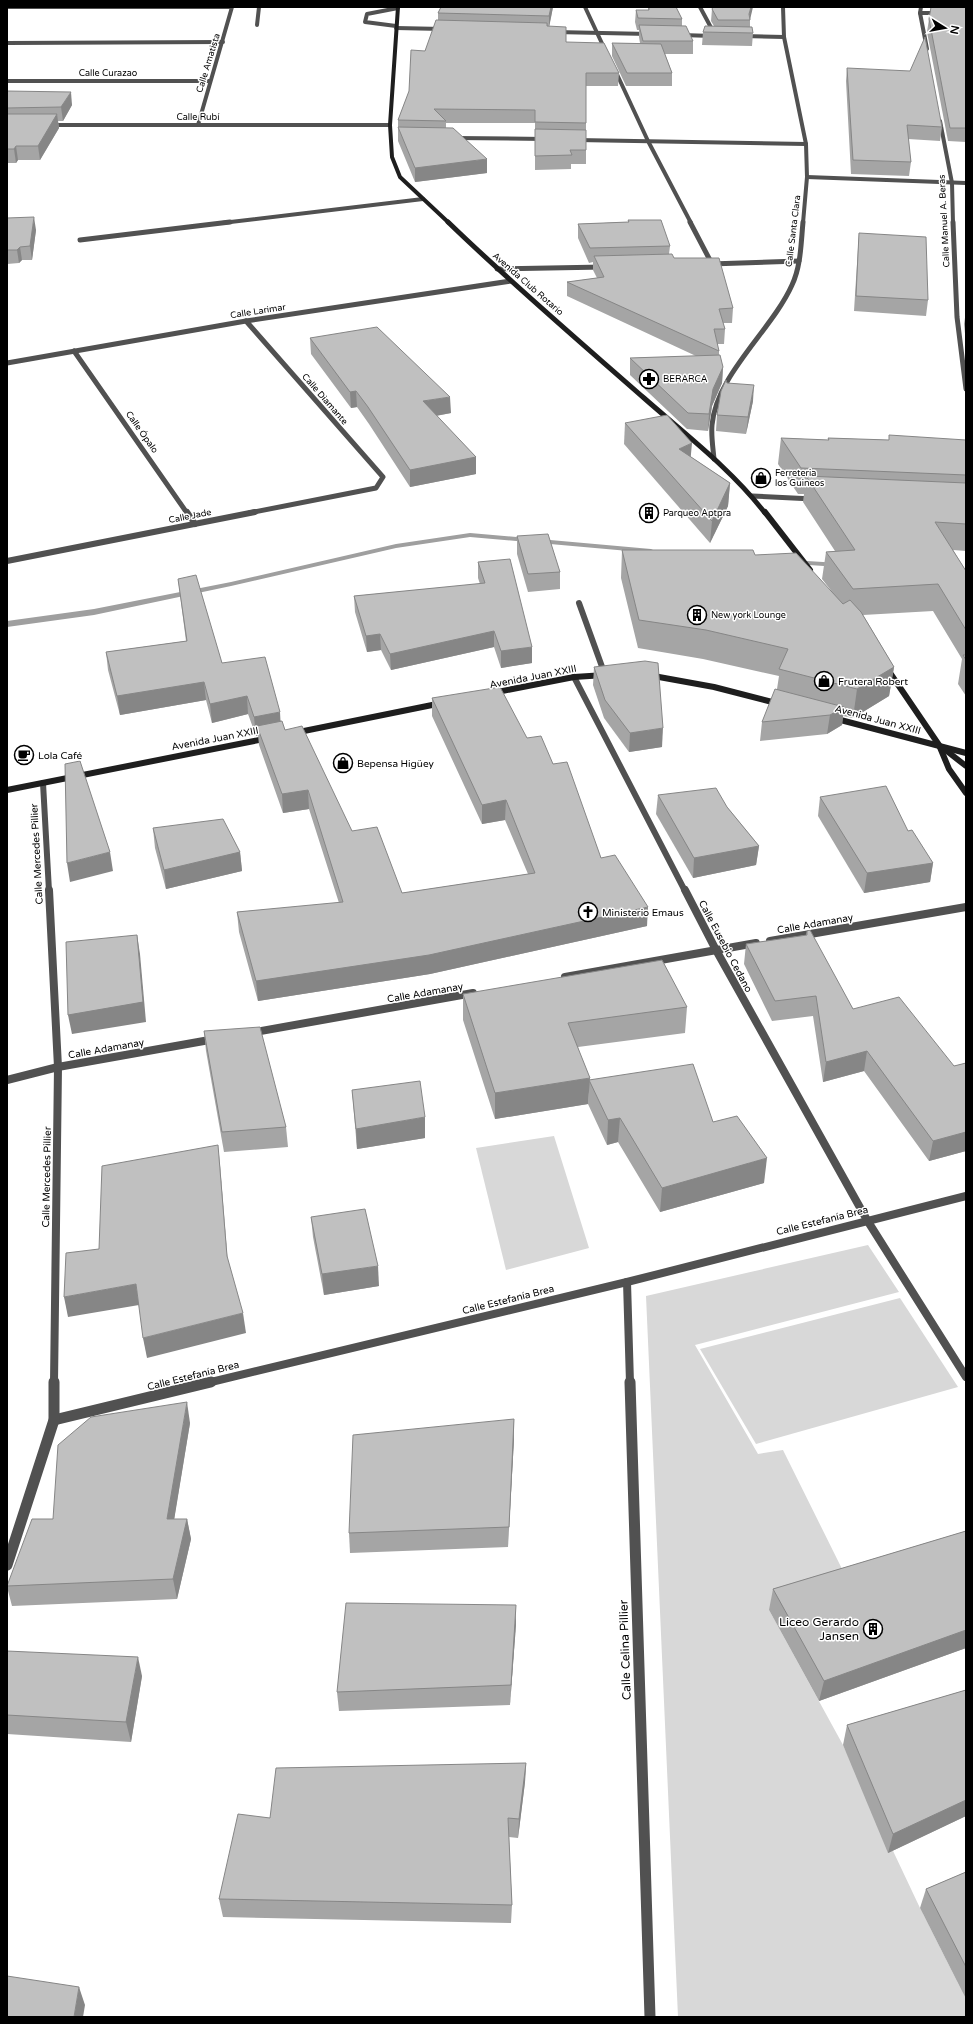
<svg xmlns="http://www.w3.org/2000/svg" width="973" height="2024" viewBox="0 0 973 2024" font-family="'Varela Round',sans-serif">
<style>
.green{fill:#d8d8d8}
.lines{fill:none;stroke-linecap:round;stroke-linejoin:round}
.stream{fill:#9f9f9f;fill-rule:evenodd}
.lane{stroke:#515151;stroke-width:4}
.street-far4{stroke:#515151;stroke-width:4}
.street-far3{stroke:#515151;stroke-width:5}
.street-far2{stroke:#515151;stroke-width:6}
.street-far1{stroke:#515151;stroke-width:8}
.street{stroke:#515151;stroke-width:11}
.secondary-far2{stroke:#1e1e1e;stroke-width:4}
.secondary-far1{stroke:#1e1e1e;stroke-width:5}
.secondary{stroke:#1e1e1e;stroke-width:6}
.wall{fill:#a5a5a5}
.shaded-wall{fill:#868686}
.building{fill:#c0c0c0;stroke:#868686}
.labels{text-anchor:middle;stroke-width:3;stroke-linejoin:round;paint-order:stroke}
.far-street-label{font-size:9px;fill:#000;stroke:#fff}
.far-poi-label{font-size:9px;fill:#000;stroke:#fff;text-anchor:start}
.street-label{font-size:10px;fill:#000;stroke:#fff}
.poi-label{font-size:10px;fill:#000;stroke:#fff;text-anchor:start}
.near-poi-label{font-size:12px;fill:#000;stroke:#fff;text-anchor:end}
.near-street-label{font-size:12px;fill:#000;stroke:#fff}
</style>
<rect width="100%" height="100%" fill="#fff"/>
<g class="green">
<path d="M554,1136L589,1248L506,1270L476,1148Z"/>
<path d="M868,1245L899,1292L695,1345L758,1454L783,1450L850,1585L769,1610L843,1745L920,1908L966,1999V2017H678L646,1296Z"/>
<path d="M900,1298L958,1387L756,1444L700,1349Z"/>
</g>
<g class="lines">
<g class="stream">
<path d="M470,533L651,549L655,551L651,553L470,537L396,548L231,586L94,615L7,627V621L94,609L231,582L396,544Z"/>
<path d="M791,560L839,563L843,565L839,567L794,564L790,562Z"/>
</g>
<g class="lane">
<path d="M257,25L259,7"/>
<path d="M396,26L365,22L367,14L398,8"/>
</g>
<g class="street-far4">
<path d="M7,7H232L198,125"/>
<path d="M585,7L606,52"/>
<path d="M700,7L715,35"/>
<path d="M783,7L784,37L806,144L807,177L803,223"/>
<path d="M921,7L920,13L927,49"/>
<path d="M920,13H941"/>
<path d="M396,28L443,29"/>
<path d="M555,32L649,34"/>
<path d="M681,35L713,36"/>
<path d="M743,36L784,37"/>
<path d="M7,43L223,42"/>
<path d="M615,70L648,141L691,223"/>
<path d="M7,81H210"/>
<path d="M940,121L952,183L953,223"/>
<path d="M49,125H390"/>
<path d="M455,138L545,139"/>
<path d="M577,140L806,144"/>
<path d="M807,177L966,183"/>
<path d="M222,223L423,199"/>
</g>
<g class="street-far3">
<path d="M690,222L712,264"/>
<path d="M953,222L957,317L966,389"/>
<path d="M80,240L230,222"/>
<path d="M710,264L799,261"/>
<path d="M497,269L604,267"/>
<path d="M246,321L383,477L376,488L249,513"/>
<path d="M74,351L187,513"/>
<path d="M7,363L246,321L511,281"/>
<path d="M714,459C713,448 711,436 712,425C716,375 772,330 792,285C801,266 801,243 803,222"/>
<path d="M752,496L813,499"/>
</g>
<g class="street-far2">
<path d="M187,512L195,524"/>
<path d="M7,561L255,512"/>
<path d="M579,603L605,675"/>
<path d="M574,677L685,891"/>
<path d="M43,783L49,891"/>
</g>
<g class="street-far1">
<path d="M49,890L58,1067L54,1383"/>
<path d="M685,890L716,950L867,1220L966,1377"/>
<path d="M770,941L966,907"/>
<path d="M565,977L756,943"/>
<path d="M250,1033L473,993"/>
<path d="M7,1080L58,1067L215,1039"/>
<path d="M627,1282L630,1383"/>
<path d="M207,1383L627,1282L966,1196"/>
</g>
<g class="street">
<path d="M630,1382L650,2017"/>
<path d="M54,1420L211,1382"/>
<path d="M7,1565L54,1420V1382"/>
</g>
<path class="secondary-far2" d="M398,7L390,125L392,157L400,177L449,223"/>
<path class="secondary-far1" d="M448,222C511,283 578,340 644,398C686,435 731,469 765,513"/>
<g class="secondary">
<path d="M765,512L810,570"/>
<path d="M886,667L939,745L949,769L966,793"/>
<path d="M648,675L714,687L780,704"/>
<path d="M492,693L574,677L605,675"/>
<path d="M833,718L966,753"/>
<path d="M294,733L442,703"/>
<path d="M943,748L966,766"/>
<path d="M7,790L269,738"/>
</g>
</g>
<g class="wall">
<path d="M441,7H553L549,26L566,42L619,73L618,86H586V164H571V169L535,170V123H446V128L487,173L415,182L398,141V120L425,51L438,20V13Z"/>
<path d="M648,7H676L682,19V26L693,41V54H665L672,73V86H626L612,56V43H640L639,37V30H637L635,22L636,10H648Z"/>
<path d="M966,7V142L948,141L927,32L929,19Z"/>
<path d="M712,9L750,18V27L753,33L752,46L702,45L703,32L714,26L711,21Z"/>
<path d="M847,68L942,127L940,141L908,139L911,162L909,176L851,174L846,81Z"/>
<path d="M7,91L72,105L63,121H58L59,128L40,160H18L16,163H7Z"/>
<path d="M7,218L36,230L32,260H22L19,263L7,264Z"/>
<path d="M628,220L670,246L669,254L733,308L732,323H723L725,329L724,344H717L719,351V356L723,367L722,383L712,406L708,431L687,429L630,375V358L696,356L567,296V282L597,278L593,270V262L589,263L578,238V224L628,222Z"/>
<path d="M859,233L928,300L926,316L854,311L858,248Z"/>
<path d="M966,311V343L964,324Z"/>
<path d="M310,338L451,413L436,416L476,457V474L410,487L369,424L357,407L351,408L311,354Z"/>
<path d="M727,383L753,401L746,434L716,431L717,415Z"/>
<path d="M625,423L691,457L730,483L728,506L710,543L624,444Z"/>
<path d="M781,438L828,440V438L888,440H966V551L953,550L966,571V696L958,684L962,659L933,611L863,615L894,667L889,696L853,718L843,716L842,725L827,734L760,741L762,722L777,689L779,676L703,659L638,648L621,578L622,550L755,555L833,593L822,579L826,552L835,551L803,502L804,494H798L778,464Z"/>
<path d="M517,536L560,572V589L528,592L517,554Z"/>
<path d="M478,562L532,663L501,668L494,647L391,670L381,650L367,652L355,612L354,596L480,584L478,578Z"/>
<path d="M178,579L222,663L281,721L285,730L352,831L402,893L528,874L505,820L482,824L432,716V698L527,738L553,764L601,858L647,926L430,974L258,1001L239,932L237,912L339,903L309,809L283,813L259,745L258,735L256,736L248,714L212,723L206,700L120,715L108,670L106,652L186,641Z"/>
<path d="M594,667L662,747L629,752L604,718L593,685Z"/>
<path d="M658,795L727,807L759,846L756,865L693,878L656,814Z"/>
<path d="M820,797L908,831L933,863L930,882L864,893L818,816Z"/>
<path d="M153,828L240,852L242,871L166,889L155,848Z"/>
<path d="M807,931L853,1009L954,1066L966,1063V1151L929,1161L864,1071L823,1082L813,1016L772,1021L744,964L746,944L806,935Z"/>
<path d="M463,994L687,1007L685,1033L578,1047L588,1104L495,1119L463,1020Z"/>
<path d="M204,1031L286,1127L288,1147L224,1152L206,1051Z"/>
<path d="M589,1080L713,1122L764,1183L660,1212L618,1142L607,1145L588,1104Z"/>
<path d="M352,1090L425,1138L357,1149Z"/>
<path d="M311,1217L379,1286L324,1295L313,1237Z"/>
<path d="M514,1419V1439L508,1547L350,1553L349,1533Z"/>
<path d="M190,1423L174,1519H187L191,1539L177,1599L12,1606L7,1587V1585L53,1519Z"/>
<path d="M966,1531V1648L819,1701L769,1610L773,1589Z"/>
<path d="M516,1624L510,1705L339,1711L337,1692Z"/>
<path d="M7,1651L142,1676L131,1742L7,1734Z"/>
<path d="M966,1690V1816L888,1853L843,1745L847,1725Z"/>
<path d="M526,1763L525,1782L518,1838L509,1837L512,1905L511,1923L223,1917L219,1899L270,1818Z"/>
<path d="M966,1872V1999L920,1908L926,1889Z"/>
</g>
<g class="shaded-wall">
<path d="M551,7H553L549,28V16Z"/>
<path d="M751,7H753L750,20L749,14Z"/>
<path d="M71,92L72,105L63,121L61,107Z"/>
<path d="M57,114L59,128L40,160L38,146Z"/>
<path d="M16,146L18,160L16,163L14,149Z"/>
<path d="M487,159V173L415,182V168Z"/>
<path d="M34,217L36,230L32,260L30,246Z"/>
<path d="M20,247L22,260L19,263L17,250Z"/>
<path d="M723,367L722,383L712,406L708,431L709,414L713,389Z"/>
<path d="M754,385L753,401L746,434L748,417Z"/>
<path d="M356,391L357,407L351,408L350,392Z"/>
<path d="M450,397L451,413L423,418V401Z"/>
<path d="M692,443L690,465L679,449Z"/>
<path d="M476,457V474L410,487V470Z"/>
<path d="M730,483L728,506L710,543L712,521Z"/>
<path d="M494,631V647L391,670L390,654Z"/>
<path d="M380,634L381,650L367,652L366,636Z"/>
<path d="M532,647V663L501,668V651Z"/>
<path d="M894,667L889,696L853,718L857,689Z"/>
<path d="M204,682L206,700L120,715L117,696Z"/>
<path d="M247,696L248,714L212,723L210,704Z"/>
<path d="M844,707L842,725L827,734L830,715Z"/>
<path d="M280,712L281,730L257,726L258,735L256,736L254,717Z"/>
<path d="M663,728L662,747L629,752L630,733Z"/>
<path d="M308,790L309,809L283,813L282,794Z"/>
<path d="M506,800L505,820L482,824V805Z"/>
<path d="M759,846L756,865L693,878L694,858Z"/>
<path d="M110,852L113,871L70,882L67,863Z"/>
<path d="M240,852L242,871L166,889L164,870Z"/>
<path d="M933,863L930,882L864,893L867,873Z"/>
<path d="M648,907L647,926L430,974L258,1001L256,981Z"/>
<path d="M137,935L140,954L146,1022L72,1034L68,1015Z"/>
<path d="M867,1051L864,1071L823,1082L826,1062Z"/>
<path d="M590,1078L588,1104L495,1119V1093Z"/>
<path d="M425,1117V1138L357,1149L356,1129Z"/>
<path d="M620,1118L618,1142L607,1145L608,1120Z"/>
<path d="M966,1132V1151L929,1161L933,1141Z"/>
<path d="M218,1145L220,1165L229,1277L227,1256Z"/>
<path d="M767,1158L764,1183L660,1212L662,1188Z"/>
<path d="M378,1266L379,1286L324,1295L322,1274Z"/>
<path d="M136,1284L139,1305L68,1317L64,1297Z"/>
<path d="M243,1313L246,1333L147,1358L143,1338Z"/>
<path d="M187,1402L190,1423L171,1539L167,1519Z"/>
<path d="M514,1419V1439L508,1547L509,1527Z"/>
<path d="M187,1519L191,1539L177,1599L173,1579Z"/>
<path d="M516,1605V1624L510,1705L511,1685Z"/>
<path d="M966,1630V1648L819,1701L824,1681Z"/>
<path d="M138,1657L142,1676L131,1742L126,1722Z"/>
<path d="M526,1763L525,1782L518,1838L519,1819Z"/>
<path d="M966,1800V1816L888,1853L893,1834Z"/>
<path d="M79,1987L85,2005L83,2017H74Z"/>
</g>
<g class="building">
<path d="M441,7H551L549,16L438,13Z"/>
<path d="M649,7H676L682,19L638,18L636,10H649Z"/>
<path d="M713,7H751L749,14L750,20H718L712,9Z"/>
<path d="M931,7H966V128H950L929,19Z"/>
<path d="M436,20L547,23V26L566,27V42L604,43L619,73H586V123L535,122V110L434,109L446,121L398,120L409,91L411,50L425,51Z"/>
<path d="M639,25L686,26L693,41H643Z"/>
<path d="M705,26L752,27L753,33L703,32Z"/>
<path d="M925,37L942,127L907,125L911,162L853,160L847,68L910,71Z"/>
<path d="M612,43L661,44L672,73H627Z"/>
<path d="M7,91L71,92L61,107L7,108Z"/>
<path d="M7,114H57L38,146H16L14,149H7Z"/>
<path d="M398,127L453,128L487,159L415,168Z"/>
<path d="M535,129L586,130V150H570L572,155L535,156Z"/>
<path d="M34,217L30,246L20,247L17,250H7V218Z"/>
<path d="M628,220H661L670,246L590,248L578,224L629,222Z"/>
<path d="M859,233L926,237L928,300L856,296Z"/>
<path d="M672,254L674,258H719L733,308L719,309L725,329H714L719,351L567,282L604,277L594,256Z"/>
<path d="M377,327L450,397L423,401L476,457L410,470L368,407L356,391L350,392L310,338Z"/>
<path d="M720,355L723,367L713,389L709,414L688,413L630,358Z"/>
<path d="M726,380L727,383L754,385L748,417L717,415L721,391Z"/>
<path d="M667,415L692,443L679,449L730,483L712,521L625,423Z"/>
<path d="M889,435L966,440V475L801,468L781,438L829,440L828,438L889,440Z"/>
<path d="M806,476L966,483V524L935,522L966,571V630L938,584L853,589L826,552L855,550Z"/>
<path d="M548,534L560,572L528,574L517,536Z"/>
<path d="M622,550H753L755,555L796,553L843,604L850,600L861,612L894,667L857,689L779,669L788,649L706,630L639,620Z"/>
<path d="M510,559L532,647L501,651L494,631L390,654L380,634L366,636L354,596L485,583L478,562Z"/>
<path d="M196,575L222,663L265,657L280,712L254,717L247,696L210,704L204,682L117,696L106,652L187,641L178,579Z"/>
<path d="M963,655H966V660Z"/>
<path d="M645,661L658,663L663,728L630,733L605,700L594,667Z"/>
<path d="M500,687L527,738L541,736L553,764L567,762L601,858L615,855L648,907L429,955L256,981L237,912L343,902L308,790L282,794L257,726L282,721L285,730L302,726L352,831L377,827L402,893L535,873L506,800L482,805L432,698Z"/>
<path d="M775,689L844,707L830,715L762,722Z"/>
<path d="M80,761L110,852L67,863L65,764Z"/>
<path d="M886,786L908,831L912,830L933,863L867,873L820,797Z"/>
<path d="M716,788L727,807L759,846L694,858L658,795Z"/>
<path d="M223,819L240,852L164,870L153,828Z"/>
<path d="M810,930L853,1009L899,997L954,1066L966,1063V1132L933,1141L867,1051L826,1062L816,996L775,1001L746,944L807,935V931Z"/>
<path d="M137,935L143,1002L68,1015L66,942Z"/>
<path d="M662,960L687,1007L568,1023L590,1078L495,1093L463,994Z"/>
<path d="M260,1027L286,1127L222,1132L204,1031Z"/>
<path d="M693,1064L713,1122L737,1116L767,1158L662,1188L620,1118L608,1120L589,1080Z"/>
<path d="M420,1081L425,1117L356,1129L352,1090Z"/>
<path d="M218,1145L227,1256L243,1313L143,1338L136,1284L64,1297L66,1253L99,1249L102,1166Z"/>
<path d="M365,1209L378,1266L322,1274L311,1217Z"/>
<path d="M187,1402L167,1519H187L173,1579L7,1586L32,1519H53L58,1445L91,1417Z"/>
<path d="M514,1419L509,1527L349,1533L353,1435Z"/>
<path d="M966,1531V1630L824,1681L773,1589Z"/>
<path d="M346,1603L516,1605L511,1685L337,1692Z"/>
<path d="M7,1651L138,1657L126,1722L7,1715Z"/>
<path d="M966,1690V1800L893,1834L847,1725Z"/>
<path d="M526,1763L519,1819L508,1818L512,1905L219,1899L238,1814L270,1818L276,1768Z"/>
<path d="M966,1872V1967L926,1889Z"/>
<path d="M7,1976L79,1987L74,2017H7Z"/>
</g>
<defs>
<symbol id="pharmacy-ring" viewBox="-11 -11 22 22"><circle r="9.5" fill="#fff" stroke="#000" stroke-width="1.5"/><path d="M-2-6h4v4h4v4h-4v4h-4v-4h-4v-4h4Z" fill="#000"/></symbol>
<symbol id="shop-ring" viewBox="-11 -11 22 22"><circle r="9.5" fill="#fff" stroke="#000" stroke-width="1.5"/><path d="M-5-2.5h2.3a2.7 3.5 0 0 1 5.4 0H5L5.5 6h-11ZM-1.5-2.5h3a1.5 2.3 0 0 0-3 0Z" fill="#000"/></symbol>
<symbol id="building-ring" viewBox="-11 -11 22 22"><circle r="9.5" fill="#fff" stroke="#000" stroke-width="1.5"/><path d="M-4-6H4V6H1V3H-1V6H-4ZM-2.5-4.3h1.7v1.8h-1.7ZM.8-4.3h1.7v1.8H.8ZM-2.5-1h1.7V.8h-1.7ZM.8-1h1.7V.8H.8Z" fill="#000"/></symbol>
<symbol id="cafe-ring" viewBox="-11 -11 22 22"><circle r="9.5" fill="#fff" stroke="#000" stroke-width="1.5"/><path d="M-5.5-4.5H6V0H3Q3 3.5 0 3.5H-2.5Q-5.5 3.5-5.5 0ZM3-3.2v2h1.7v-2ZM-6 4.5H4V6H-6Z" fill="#000"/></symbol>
<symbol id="church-ring" viewBox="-11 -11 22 22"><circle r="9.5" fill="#fff" stroke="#000" stroke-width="1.5"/><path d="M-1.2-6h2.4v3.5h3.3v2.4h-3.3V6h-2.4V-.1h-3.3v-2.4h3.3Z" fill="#000"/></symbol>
</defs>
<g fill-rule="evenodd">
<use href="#pharmacy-ring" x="638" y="368" width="22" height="22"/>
<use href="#shop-ring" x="750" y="467" width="22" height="22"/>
<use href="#building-ring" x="638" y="502" width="22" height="22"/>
<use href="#building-ring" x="686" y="604" width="22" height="22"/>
<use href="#shop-ring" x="813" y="670" width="22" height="22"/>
<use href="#cafe-ring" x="13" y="744" width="22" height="22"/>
<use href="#shop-ring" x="332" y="752" width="22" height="22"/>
<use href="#church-ring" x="577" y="901" width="22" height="22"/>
<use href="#building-ring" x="862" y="1618" width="22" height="22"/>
</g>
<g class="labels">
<g class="far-street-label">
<text transform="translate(208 63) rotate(-73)" y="3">Calle Amatista</text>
<text x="108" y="76">Calle Curazao</text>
<text x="198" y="120">Calle Rubí</text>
<text transform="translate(944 221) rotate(-93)" y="3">Calle Manuel A. Beras</text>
<text transform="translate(793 231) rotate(-83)" y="3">Calle Santa Clara</text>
<text transform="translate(528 284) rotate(41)" y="3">Avenida Club Rotario</text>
<text transform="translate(258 311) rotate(-9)" y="3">Calle Larimar</text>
<text transform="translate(325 399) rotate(49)" y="3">Calle Diamante</text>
<text transform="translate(142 432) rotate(55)" y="3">Calle Ópalo</text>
<text transform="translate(190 516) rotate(-11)" y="3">Calle Jade</text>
</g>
<g class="far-poi-label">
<text x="663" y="382">BERARCA</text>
<text x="775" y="476">Ferreteria<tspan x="775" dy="10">los Guineos</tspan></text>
<text x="663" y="516">Parqueo Aptpra</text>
<text x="711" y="618">New york Lounge</text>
</g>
<g class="street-label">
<text transform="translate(533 676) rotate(-11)" y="4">Avenida Juan XXIII</text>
<text transform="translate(878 719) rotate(15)" y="4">Avenida Juan XXIII</text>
<text transform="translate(215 738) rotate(-11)" y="4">Avenida Juan XXIII</text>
<text transform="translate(36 854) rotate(-93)" y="4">Calle Mercedes Pillier</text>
<text transform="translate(815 923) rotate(-10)" y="4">Calle Adamanay</text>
<text transform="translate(726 946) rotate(62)" y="4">Calle Eusebio Cedano</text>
<text transform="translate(425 992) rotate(-10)" y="4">Calle Adamanay</text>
<text transform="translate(106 1048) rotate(-10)" y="4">Calle Adamanay</text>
<text transform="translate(46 1177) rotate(-89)" y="4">Calle Mercedes Pillier</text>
<text transform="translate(822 1220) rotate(-14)" y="4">Calle Estefanía Brea</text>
<text transform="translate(508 1299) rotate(-14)" y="4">Calle Estefanía Brea</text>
<text transform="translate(193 1375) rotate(-14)" y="4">Calle Estefanía Brea</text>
</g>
<g class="poi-label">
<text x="838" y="685">Frutera Robert</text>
<text x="38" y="759">Lola Café</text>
<text x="357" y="767">Bepensa Higüey</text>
<text x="602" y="916">Ministerio Emaus</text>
</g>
<g class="near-poi-label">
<text x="859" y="1626">Liceo Gerardo<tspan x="859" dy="14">Jansen</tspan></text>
</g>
<g class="near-street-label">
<text transform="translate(625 1650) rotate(-92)" y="4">Calle Celina Pillier</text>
</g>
</g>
<rect width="973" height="2024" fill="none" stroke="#000000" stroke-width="16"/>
<g transform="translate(945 28) rotate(101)" stroke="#ffffff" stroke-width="3" paint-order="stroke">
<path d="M0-3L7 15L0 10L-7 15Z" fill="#000000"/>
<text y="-6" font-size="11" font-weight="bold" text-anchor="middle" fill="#000000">N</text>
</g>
</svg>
